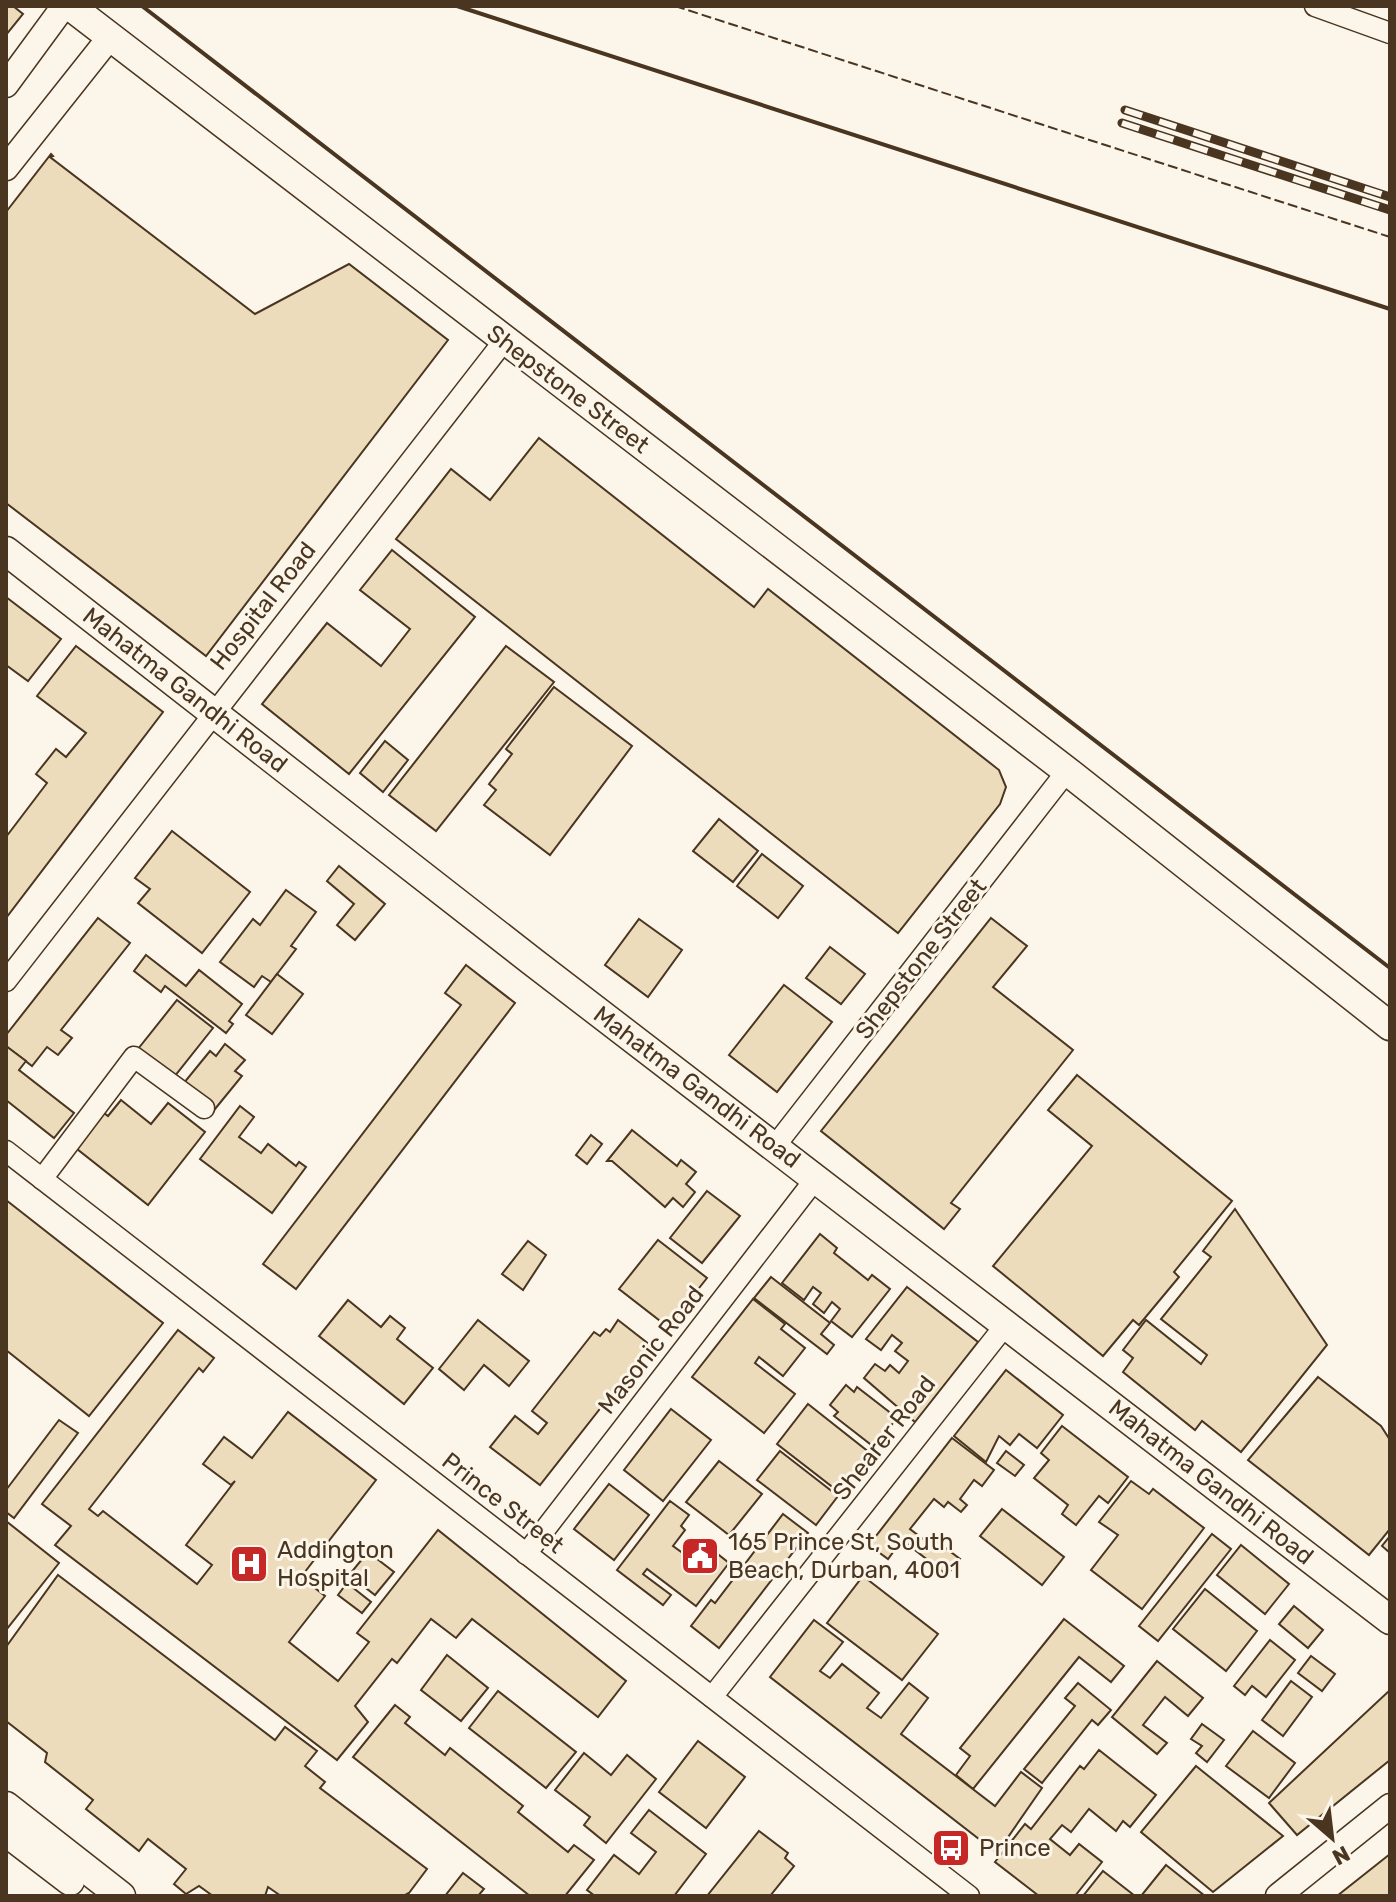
<svg xmlns="http://www.w3.org/2000/svg" width="1396" height="1902" viewBox="0 0 1396 1902" font-family="Rubik,sans-serif">
<style>
.building{fill:#ecdcbc;stroke:#4a3520;stroke-width:2}
.lines{fill:none;stroke-linecap:round;stroke-linejoin:round}
.minor-casing{stroke:#4a3520;stroke-width:23}
.tertiary-casing{stroke:#4a3520;stroke-width:27}
.secondary-casing{stroke:#4a3520;stroke-width:31}
.minor{stroke:#fbf6e9;stroke-width:20}
.tertiary{stroke:#fbf6e9;stroke-width:24}
.secondary{stroke:#fbf6e9;stroke-width:28}
.rail-casing{stroke:#4a3520;stroke-width:9}
.rail{stroke:#fbf6e9;stroke-width:6;stroke-dasharray:18;stroke-linecap:butt}
.fence{stroke:#4a3520;stroke-width:2;stroke-dasharray:10 4;stroke-linecap:butt}
.wall{stroke:#4a3520;stroke-width:4}
.labels{text-anchor:middle;stroke-width:6;stroke-linejoin:round;paint-order:stroke}
.street-label{font-size:24px;fill:#4a3520;stroke:#fbf6e9}
.poi-label{font-size:24px;fill:#4a3520;stroke:#fbf6e9;text-anchor:start}
</style>
<rect width="100%" height="100%" fill="#fbf6e9"/>
<g class="building">
<path d="M6,6H13L23,14L6,35Z"/>
<path d="M51,154L53,156L50,157L255,314L349,264L448,340L206,656L6,503V212Z"/>
<path d="M539,438L754,607L768,589L999,770L1006,787L1000,804L898,933L396,539L451,469L490,500Z"/>
<path d="M392,550L475,617L349,774L262,704L327,623L381,666L410,629L360,590Z"/>
<path d="M6,597L61,639L28,681L6,665Z"/>
<path d="M76,646L163,712L6,918V837L47,783L36,774L56,749L66,757L86,733L37,696Z"/>
<path d="M506,646L554,682L436,831L389,795Z"/>
<path d="M554,687L632,746L550,855L484,805L496,790L489,784L512,754L506,749Z"/>
<path d="M385,741L408,760L383,792L360,773Z"/>
<path d="M719,819L758,851L733,882L693,851Z"/>
<path d="M172,831L250,892L202,953L138,903L150,889L135,878Z"/>
<path d="M762,854L803,886L778,918L737,886Z"/>
<path d="M339,866L385,904L355,940L337,925L354,904L327,881Z"/>
<path d="M286,890L316,912L291,946L296,949L271,982L262,976L254,987L220,962L253,919L260,925Z"/>
<path d="M98,918L130,943L61,1030L72,1038L58,1055L47,1047L32,1066L6,1046V1035Z"/>
<path d="M991,918L1027,946L993,987L1073,1050L951,1203L960,1209L944,1229L821,1131Z"/>
<path d="M639,919L682,950L648,997L605,965Z"/>
<path d="M830,947L865,974L841,1004L806,978Z"/>
<path d="M146,955L186,986L199,970L242,1004L229,1021L233,1024L226,1033L165,986L161,992L134,971Z"/>
<path d="M466,965L515,1003L296,1289L263,1264L461,1005L445,993Z"/>
<path d="M277,974L303,994L272,1034L246,1015Z"/>
<path d="M784,985L832,1022L777,1092L729,1055Z"/>
<path d="M177,1000L213,1028L174,1077L138,1049Z"/>
<path d="M225,1044L245,1060L235,1071L242,1076L215,1109L183,1084L210,1051L216,1056Z"/>
<path d="M6,1046L26,1061L19,1070L74,1113L54,1138L6,1100Z"/>
<path d="M1077,1075L1232,1201L1174,1272L1179,1277L1139,1325L1133,1320L1103,1356L993,1266L1092,1146L1048,1110Z"/>
<path d="M121,1100L151,1124L168,1103L205,1132L148,1205L72,1145L100,1110L108,1116Z"/>
<path d="M240,1106L254,1117L239,1137L261,1153L268,1144L296,1166L299,1162L306,1167L272,1213L200,1159Z"/>
<path d="M632,1130L677,1166L681,1160L696,1172L686,1184L695,1192L683,1207L673,1198L665,1207L612,1161H607Z"/>
<path d="M591,1135L602,1144L587,1164L576,1155Z"/>
<path d="M707,1191L740,1216L702,1263L670,1238Z"/>
<path d="M6,1200L163,1323L89,1416L6,1350Z"/>
<path d="M1235,1209L1327,1345L1241,1452L1202,1421L1195,1430L1123,1372L1133,1358L1123,1350L1146,1320L1201,1364L1207,1355L1161,1319L1211,1257L1203,1251Z"/>
<path d="M820,1234L837,1248L834,1253L868,1280L872,1275L890,1289L852,1337L831,1321L840,1309L832,1302L824,1313L813,1304L821,1293L813,1287L804,1300L782,1283Z"/>
<path d="M658,1240L707,1278L668,1327L619,1289Z"/>
<path d="M528,1241L546,1255L523,1290L502,1274Z"/>
<path d="M771,1277L830,1323L821,1334L834,1345L827,1354L754,1298Z"/>
<path d="M907,1287L978,1342L915,1422L864,1378L875,1364L885,1371L890,1365L899,1373L908,1361L895,1351L902,1343L892,1335L881,1350L866,1339Z"/>
<path d="M753,1299L785,1324L781,1329L805,1348L783,1376L759,1357L755,1363L795,1394L764,1433L692,1377Z"/>
<path d="M348,1300L381,1327L390,1316L405,1328L397,1339L433,1368L404,1404L319,1336Z"/>
<path d="M478,1320L529,1361L509,1386L484,1365L464,1390L439,1369Z"/>
<path d="M618,1320L650,1345L540,1485L490,1447L515,1416L538,1434L547,1423L532,1411L594,1332L600,1336L606,1329L610,1332Z"/>
<path d="M178,1330L214,1358L203,1372L199,1368L89,1509L98,1516L103,1511L197,1584L212,1565L186,1545L235,1481L231,1485L203,1464L224,1437L252,1458L288,1412L376,1480L301,1577L325,1596L289,1642L338,1681L369,1642L357,1633L438,1530L626,1681L598,1717L472,1619L456,1638L431,1619L397,1663L392,1659L355,1706L368,1722L337,1760L55,1545L71,1526L42,1504Z"/>
<path d="M1006,1370L1063,1415L1037,1448L1019,1434L1010,1445L999,1436L986,1462L954,1436Z"/>
<path d="M1318,1377L1381,1426L1390,1440V1529L1369,1555L1248,1460Z"/>
<path d="M846,1385L854,1392L857,1387L897,1418L874,1447L834,1416L838,1412L830,1405Z"/>
<path d="M808,1404L870,1453L839,1492L777,1444Z"/>
<path d="M671,1409L711,1440L663,1501L624,1470Z"/>
<path d="M59,1420L78,1433L14,1518L6,1512V1490Z"/>
<path d="M1062,1426L1128,1477L1108,1503L1099,1496L1076,1525L1062,1514L1068,1505L1034,1478L1049,1460L1041,1453Z"/>
<path d="M952,1438L994,1470L982,1486L974,1480L960,1499L967,1505L961,1512L948,1502L944,1507L934,1499L910,1529L931,1545L935,1540L960,1559L947,1575L902,1540L888,1559L869,1545Z"/>
<path d="M780,1451L838,1496L816,1525L757,1480Z"/>
<path d="M1006,1451L1024,1465L1015,1476L997,1463Z"/>
<path d="M719,1461L762,1494L729,1535L686,1502Z"/>
<path d="M1131,1481L1149,1494L1153,1489L1204,1528L1142,1609L1091,1570L1118,1535L1099,1522Z"/>
<path d="M609,1484L649,1515L614,1560L574,1529Z"/>
<path d="M670,1501L689,1515L681,1526L685,1530L673,1546L698,1564L710,1548L729,1563L696,1606L647,1569L643,1574L671,1595L663,1605L617,1570Z"/>
<path d="M1002,1509L1064,1557L1042,1585L980,1536Z"/>
<path d="M783,1514L808,1533L719,1648L691,1626L711,1600L715,1603Z"/>
<path d="M6,1521L59,1563L6,1630Z"/>
<path d="M1212,1534L1231,1549L1158,1641L1139,1626Z"/>
<path d="M1390,1536V1553L1382,1546Z"/>
<path d="M1241,1545L1289,1584L1265,1614L1217,1575Z"/>
<path d="M368,1552L394,1572L375,1595L349,1575Z"/>
<path d="M58,1575L275,1740L285,1727L317,1751L305,1766L325,1782L320,1788L427,1869L409,1893L403,1896H281L268,1887L265,1896H213L199,1886L186,1894L174,1884L186,1869L148,1839L139,1851L86,1809L93,1800L45,1762L47,1753L6,1721V1647Z"/>
<path d="M863,1576L938,1634L902,1680L827,1623Z"/>
<path d="M347,1583L371,1602L362,1613L338,1595Z"/>
<path d="M1205,1589L1257,1631L1226,1671L1173,1629Z"/>
<path d="M1294,1606L1323,1630L1308,1648L1279,1624Z"/>
<path d="M1064,1619L1124,1666L1111,1682L1079,1657L973,1789L956,1775L970,1756L960,1748Z"/>
<path d="M814,1620L843,1642L820,1671L830,1678L842,1664L879,1693L867,1708L881,1718L909,1683L928,1698L901,1734L995,1806L1021,1772L1042,1788L997,1853L770,1677Z"/>
<path d="M1270,1640L1295,1660L1266,1697L1252,1686L1245,1695L1234,1686Z"/>
<path d="M447,1655L488,1688L461,1721L421,1690Z"/>
<path d="M1311,1656L1335,1674L1322,1691L1298,1673Z"/>
<path d="M1157,1661L1203,1698L1188,1716L1165,1697L1143,1725L1167,1743L1157,1754L1112,1717Z"/>
<path d="M1291,1681L1312,1697L1283,1736L1262,1720Z"/>
<path d="M1078,1683L1111,1710L1098,1725L1092,1720L1042,1783L1024,1769L1075,1706L1065,1698Z"/>
<path d="M1390,1690V1760L1297,1835L1269,1803Z"/>
<path d="M498,1691L576,1752L546,1788L469,1728Z"/>
<path d="M395,1705L410,1717L405,1723L445,1755L450,1748L523,1806L518,1812L568,1852L574,1845L594,1860L565,1896H530L353,1757Z"/>
<path d="M1202,1724L1224,1740L1207,1762L1196,1753L1202,1746L1191,1739Z"/>
<path d="M1253,1731L1295,1763L1269,1798L1226,1766Z"/>
<path d="M698,1741L745,1777L706,1828L659,1792Z"/>
<path d="M1099,1750L1156,1795L1130,1827L1123,1821L1116,1831L1089,1809L1071,1832L1062,1825L1050,1839L1070,1855L1079,1844L1102,1862L1075,1896H1039L995,1862L1025,1824L1031,1829L1080,1766L1084,1769Z"/>
<path d="M584,1753L611,1775L627,1755L656,1779L606,1843L584,1825L590,1817L555,1790Z"/>
<path d="M1196,1766L1283,1836L1213,1892L1141,1832Z"/>
<path d="M649,1810L706,1854L674,1896H595L587,1890L614,1855L639,1874L656,1852L631,1833Z"/>
<path d="M759,1831L788,1853L785,1858L794,1866L770,1896H707Z"/>
<path d="M1390,1854V1896H1337Z"/>
<path d="M1166,1865L1205,1896H1141Z"/>
<path d="M1103,1871L1135,1896H1083Z"/>
<path d="M463,1873L484,1889L478,1896H445Z"/>
</g>
<g class="lines">
<defs>
<g id="minor">
<path d="M1315,6L1390,33"/>
<path d="M6,981L504,341"/>
<path d="M775,1146L1067,771"/>
<path d="M6,1151L969,1896"/>
<path d="M42,1179L134,1057L204,1108"/>
<path d="M526,1554L816,1178"/>
<path d="M712,1697L1007,1323"/>
</g>
<g id="tertiary">
<path d="M6,85L64,6"/>
<path d="M6,168L110,37"/>
<path d="M1278,1896L1390,1806"/>
</g>
<g id="secondary">
<path d="M70,6L1067,771L1390,1026"/>
<path d="M6,551L533,962L1390,1620"/>
<path d="M6,1806L121,1896"/>
<path d="M6,1832L70,1881"/>
</g>
</defs>
<use href="#minor" class="minor-casing"/>
<use href="#tertiary" class="tertiary-casing"/>
<use href="#secondary" class="secondary-casing"/>
<use href="#minor" class="minor"/>
<use href="#tertiary" class="tertiary"/>
<use href="#secondary" class="secondary"/>
<defs>
<g id="rail">
<path d="M1125,110L1390,197"/>
<path d="M1122,123L1390,210"/>
</g>
</defs>
<use href="#rail" class="rail-casing"/>
<use href="#rail" class="rail"/>
<path class="fence" d="M675,6L1390,237"/>
<g class="wall">
<path d="M142,6L1390,968"/>
<path d="M457,6L1390,309"/>
</g>
</g>
<defs>
<symbol id="civic-square" viewBox="-11 -11 22 22"><rect x="-9" y="-9" width="18" height="18" rx="4" fill="#c62828" stroke="#fbf6e9"/><path d="M-.6-6.5H3V-4.5H.6V-3L4-1V1h2V6H-6V1h2V-1L-.6-3ZM-1.2 2.5V6h2.4V2.5Z" fill="#fff"/></symbol>
<symbol id="hospital-square" viewBox="-11 -11 22 22"><rect x="-9" y="-9" width="18" height="18" rx="4" fill="#c62828" stroke="#fbf6e9"/><path d="M-5-5h3v3.5h4V-5h3V5h-3V1.5h-4V5h-3Z" fill="#fff"/></symbol>
<symbol id="bus-square" viewBox="-11 -11 22 22"><rect x="-9" y="-9" width="18" height="18" rx="4" fill="#c62828" stroke="#fbf6e9"/><path d="M-5-6H5V4H4V6H2V4H-2V6H-4V4H-5ZM-3.5-4V0h7V-4ZM-3.5 1.2v1.5H-2V1.2ZM2 1.2v1.5H3.5V1.2Z" fill="#fff"/></symbol>
</defs>
<g fill-rule="evenodd">
<use href="#civic-square" x="678" y="1534" width="44" height="44"/>
<use href="#hospital-square" x="227" y="1542" width="44" height="44"/>
<use href="#bus-square" x="929" y="1826" width="44" height="44"/>
</g>
<g class="labels">
<g class="street-label">
<text transform="translate(568 389) rotate(37)" y="8">Shepstone Street</text>
<text transform="translate(263 606) rotate(-52)" y="8">Hospital Road</text>
<text transform="translate(185 690) rotate(38)" y="8">Mahatma Gandhi Road</text>
<text transform="translate(921 959) rotate(-52)" y="8">Shepstone Street</text>
<text transform="translate(697 1087) rotate(37)" y="8">Mahatma Gandhi Road</text>
<text transform="translate(651 1350) rotate(-52)" y="8">Masonic Road</text>
<text transform="translate(884 1438) rotate(-52)" y="8">Shearer Road</text>
<text transform="translate(1211 1482) rotate(38)" y="8">Mahatma Gandhi Road</text>
<text transform="translate(503 1503) rotate(38)" y="8">Prince Street</text>
</g>
<g class="poi-label">
<text x="728" y="1550">165 Prince St, South<tspan x="728" dy="28">Beach, Durban, 4001</tspan></text>
<text x="277" y="1558">Addington<tspan x="277" dy="28">Hospital</tspan></text>
<text x="979" y="1856">Prince</text>
</g>
</g>
<rect width="1396" height="1902" fill="none" stroke="#4a3520" stroke-width="16"/>
<g transform="translate(1332 1838) rotate(152)" stroke="#fbf6e9" stroke-width="6" paint-order="stroke">
<path d="M0-6L14 30L0 20L-14 30Z" fill="#4a3520"/>
<text y="-12" font-size="22" font-weight="bold" text-anchor="middle" fill="#4a3520">N</text>
</g>
</svg>
